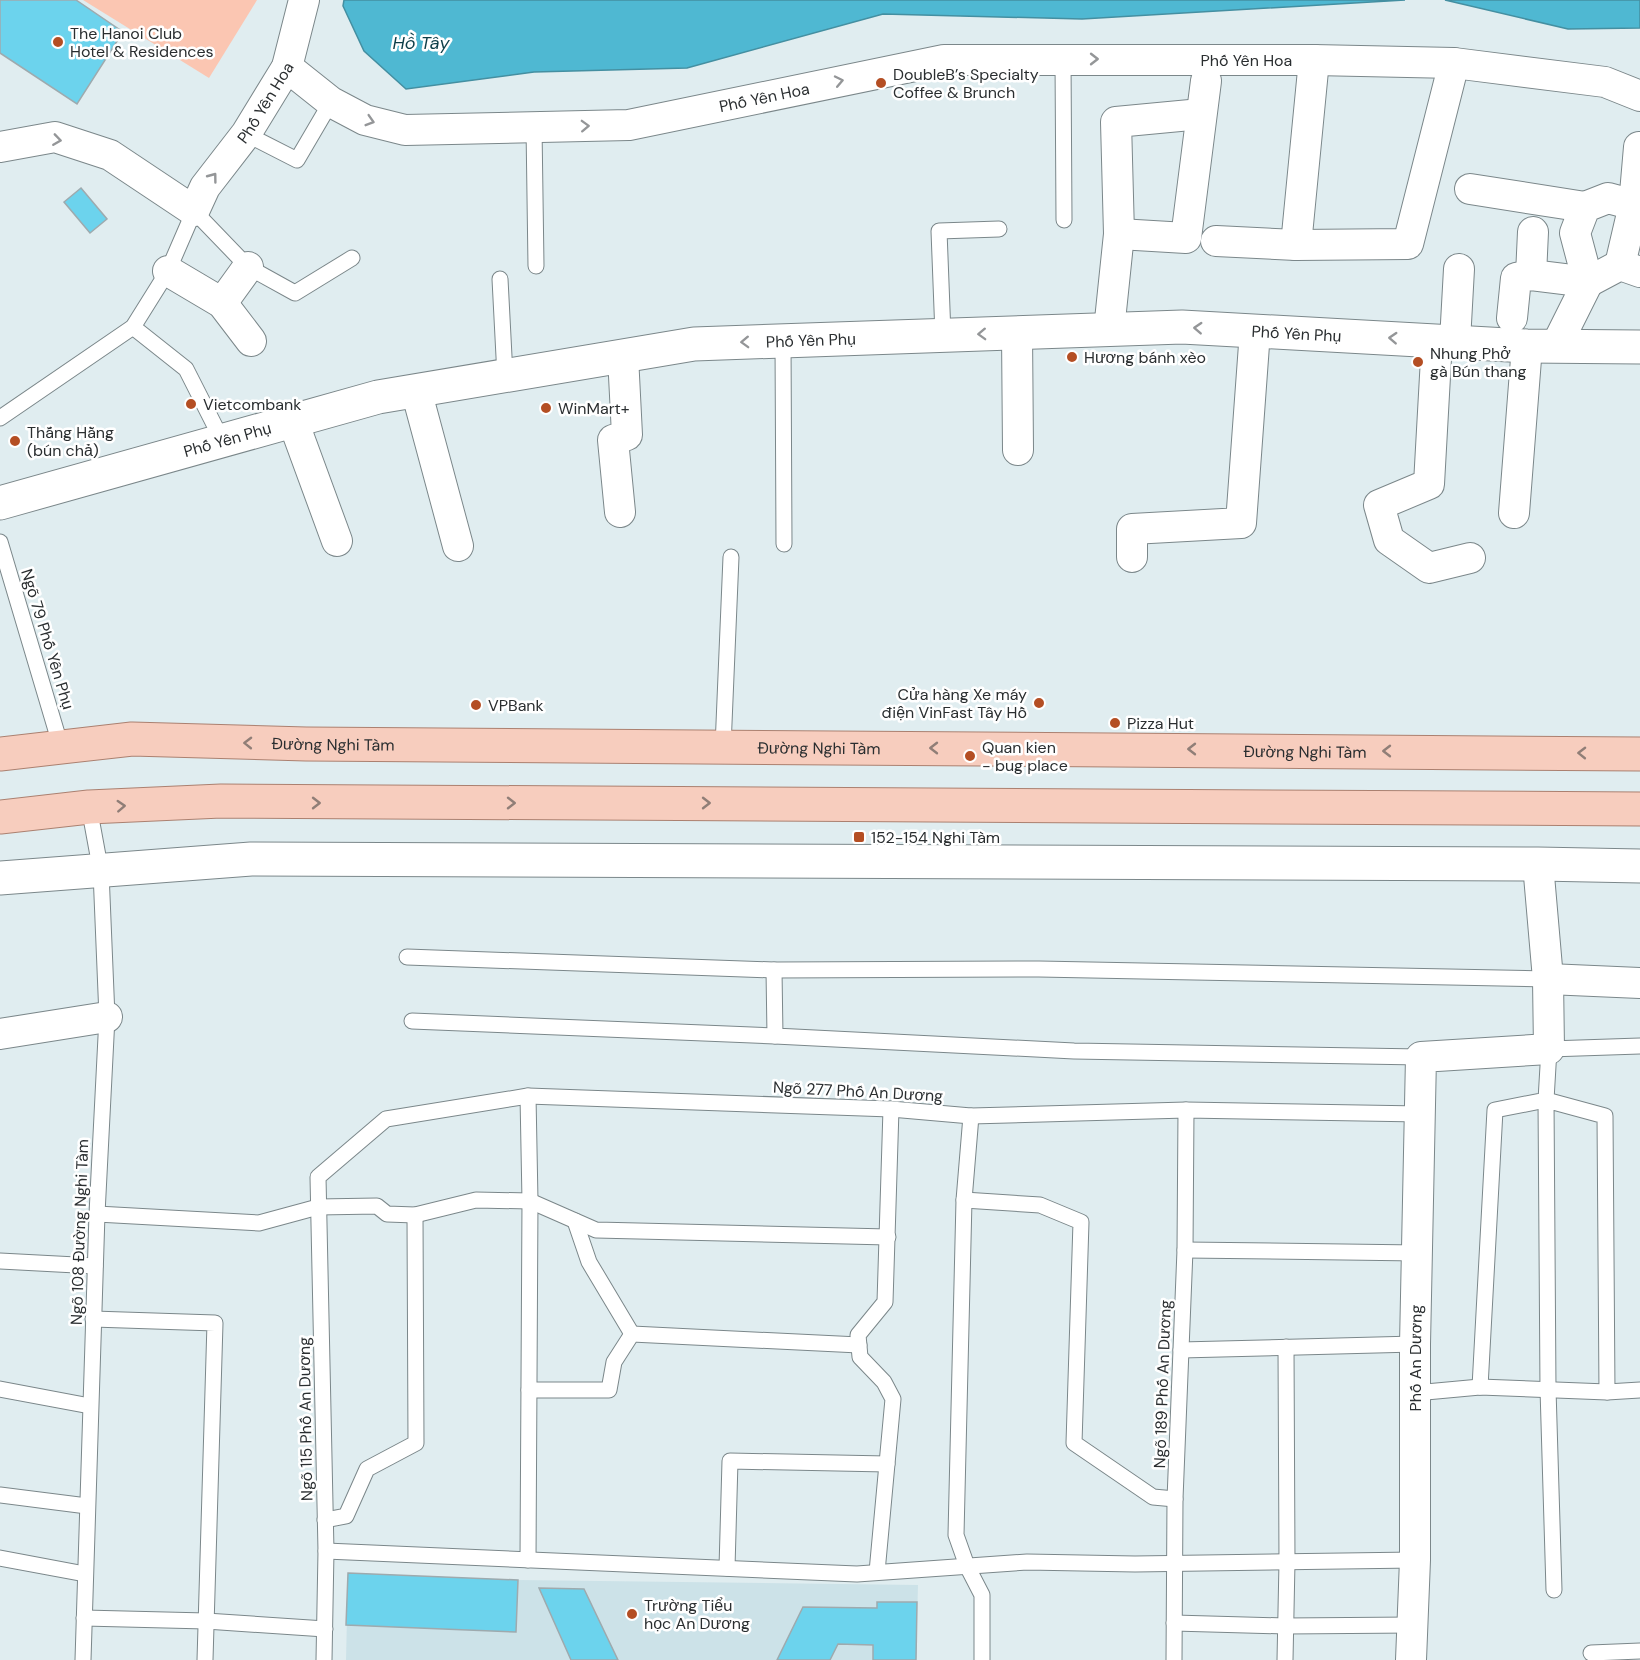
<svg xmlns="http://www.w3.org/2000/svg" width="1640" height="1660" viewBox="0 0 1640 1660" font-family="'DM Sans',sans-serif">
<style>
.built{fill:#cce2e8}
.green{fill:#fbc6b2}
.water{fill:#4fb8d2;stroke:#448fa1;stroke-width:1.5}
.building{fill:#6cd3ed;stroke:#9eaaae;stroke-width:1.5}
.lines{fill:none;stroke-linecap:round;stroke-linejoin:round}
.service-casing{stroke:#7b878a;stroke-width:17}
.minor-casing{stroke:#7b878a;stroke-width:32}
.tertiary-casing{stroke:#7b878a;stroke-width:35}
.primary-casing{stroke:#ab8070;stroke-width:35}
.service{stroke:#fff;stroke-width:15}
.minor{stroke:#fff;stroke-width:30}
.tertiary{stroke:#fff;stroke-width:33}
.primary{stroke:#f7cdbe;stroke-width:33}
.oneway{stroke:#949698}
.oneway2{stroke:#907e77}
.poi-dot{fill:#b44e23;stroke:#fff;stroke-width:2}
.labels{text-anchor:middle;stroke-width:5;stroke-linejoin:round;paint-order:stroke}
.poi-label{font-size:16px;fill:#2a2e30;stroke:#fff;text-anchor:start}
.street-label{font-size:16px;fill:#2a2e30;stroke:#fff}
.water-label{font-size:18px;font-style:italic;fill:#0d3e49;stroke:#fff}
</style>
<rect width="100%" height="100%" fill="#e0edf0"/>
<path class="built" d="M348,1573L518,1580L918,1585L916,1660H346Z"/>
<path class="green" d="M83,0H257L209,78Z"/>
<g class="water">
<path d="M344,0H1405L1082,19L883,14L687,68L534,72L406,89L364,51L343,6Z"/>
<path d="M1445,0H1640V28L1568,29Z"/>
</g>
<g class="building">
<path d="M0,0H76L123,32L77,104L0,53Z"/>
<path d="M81,188L107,219L90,233L64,202Z"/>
<path d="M348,1573L518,1580L516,1632L346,1625Z"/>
<path d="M539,1588L584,1589L618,1660H571Z"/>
<path d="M877,1602H917L916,1660H873V1645L838,1644L830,1660H777L803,1607L877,1608Z"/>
</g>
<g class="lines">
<defs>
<g id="service">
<path d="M1063,59L1064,220"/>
<path d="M534,127L536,266"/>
<path d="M246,134L297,160L331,102"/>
<path d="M500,279L505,376"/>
<path d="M133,327L186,369L222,440"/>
<path d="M943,335L939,231L999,229"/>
<path d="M783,341L784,544"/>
<path d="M0,418L133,327L168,271L194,211L248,267L295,293L352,258"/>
<path d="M0,542L61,747"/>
<path d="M723,747L731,557"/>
<path d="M407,957L774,970L1039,969L1548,979"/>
<path d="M774,970L775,1036L1074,1051L1421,1057"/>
<path d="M412,1021L775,1036"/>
<path d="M971,1116L964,1200L956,1535L967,1566L982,1595V1660"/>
<path d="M964,1200L1040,1205L1081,1222L1074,1443L1153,1497L1175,1499"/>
<path d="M97,1214L259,1223L318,1207L377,1206L387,1214L415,1215L476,1200L530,1201L596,1230L888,1237"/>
<path d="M575,1221L589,1262L632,1334"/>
<path d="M1185,1250L1418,1253"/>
<path d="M0,1261L95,1266"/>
<path d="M93,1319L215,1323L205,1660"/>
<path d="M1181,1350L1415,1344"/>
<path d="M1480,1387L1495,1110L1546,1100L1549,1049L1640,1046"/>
<path d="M0,1389L90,1406"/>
<path d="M529,1390H609L614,1362L632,1334L859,1345"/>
<path d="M1415,1393L1480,1387L1607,1392L1640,1390"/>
<path d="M0,1495L87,1506"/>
<path d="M325,1520L346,1516L367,1469L416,1443L415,1215"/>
<path d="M326,1551L857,1574L1027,1562L1135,1564L1415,1560"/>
<path d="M0,1558L85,1574"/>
<path d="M528,1560L530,1201L528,1096"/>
<path d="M727,1568L730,1461L887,1464"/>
<path d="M877,1572L893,1399L884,1382L860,1357L858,1335L885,1302L891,1109"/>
<path d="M1554,1590L1548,1389L1546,1100L1605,1116L1607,1392"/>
<path d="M84,1618L206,1621L325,1629"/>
<path d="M1174,1623L1285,1626L1413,1625"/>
<path d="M1591,1653L1640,1651"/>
<path d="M83,1660L97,1214L107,1017L101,872L89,807"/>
<path d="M324,1660L326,1551L318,1177L386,1119L528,1096L891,1109L971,1116L1186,1110L1421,1114"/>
<path d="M1174,1660L1175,1499L1185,1250L1186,1110"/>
<path d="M1285,1660L1287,1562L1286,1347"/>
</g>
<g id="minor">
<path id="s1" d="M287,67L331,102L365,120L405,130L629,125L944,60H1314L1454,63L1605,82L1640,96"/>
<path id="s2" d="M0,147L55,137L110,155L194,211L205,187L246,134L287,67L304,0"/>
<path d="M1470,189L1585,207"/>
<path d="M1119,234L1186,238L1206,81"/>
<path d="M1216,241L1296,245L1408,244L1454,63"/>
<path d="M1296,245L1314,60"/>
<path d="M1620,265L1634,205L1639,147"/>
<path d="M168,271L222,303L251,341"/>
<path d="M1531,275L1533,232"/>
<path d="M222,303L248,267"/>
<path d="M1512,318L1516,278L1531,275L1588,282L1620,265L1640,272"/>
<path d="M1109,330L1119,234L1116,122L1201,114"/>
<path d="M1017,333L1018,450"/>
<path d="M1437,340L1429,484L1379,505L1389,540L1429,568L1470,558"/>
<path d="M1455,341L1459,269"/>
<path d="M1556,346L1588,282L1575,233L1585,207L1608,198L1634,205"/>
<path d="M416,390L458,546"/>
<path d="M293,421L337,541"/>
<path d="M620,512L613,440L627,435L623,356"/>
<path d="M1514,513L1527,346"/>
<path d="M1132,557V529L1241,523L1255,331"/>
<path d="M1548,979L1640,983"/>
<path d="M0,1034L107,1017"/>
<path id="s3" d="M1411,1660L1415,1560V1344L1421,1057L1549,1049L1548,979L1538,864"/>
</g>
<g id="tertiary">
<path id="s4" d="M0,503L378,397L694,344L1182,327L1527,346L1640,347"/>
<path d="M0,878L251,859L1538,864L1640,866"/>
</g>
<g id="primary">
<path id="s5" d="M0,754L132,739L306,744L1640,754"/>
<path d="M0,817L89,807L221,801L1640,809"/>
</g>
</defs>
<use href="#service" class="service-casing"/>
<use href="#minor" class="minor-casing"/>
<use href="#tertiary" class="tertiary-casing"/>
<use href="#primary" class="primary-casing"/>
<use href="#service" class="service"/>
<use href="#minor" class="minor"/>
<use href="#tertiary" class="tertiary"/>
<use href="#primary" class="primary"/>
</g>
<defs><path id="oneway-chevron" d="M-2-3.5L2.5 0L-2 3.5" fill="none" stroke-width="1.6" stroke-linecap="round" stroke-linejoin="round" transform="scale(1.5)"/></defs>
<g class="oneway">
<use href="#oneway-chevron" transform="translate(1094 59)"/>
<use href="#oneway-chevron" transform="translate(839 81) rotate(-12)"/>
<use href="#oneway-chevron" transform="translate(370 121) rotate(17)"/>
<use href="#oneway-chevron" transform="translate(585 126) rotate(-2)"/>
<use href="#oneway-chevron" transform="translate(57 140) rotate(8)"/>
<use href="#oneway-chevron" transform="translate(213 177) rotate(-53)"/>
<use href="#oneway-chevron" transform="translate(1198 328) rotate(-177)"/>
<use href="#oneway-chevron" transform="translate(982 334) rotate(178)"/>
<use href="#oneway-chevron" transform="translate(1393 338) rotate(-177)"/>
<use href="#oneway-chevron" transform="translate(745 342) rotate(178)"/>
</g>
<g class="oneway2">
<use href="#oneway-chevron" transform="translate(248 743) rotate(-179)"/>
<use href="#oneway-chevron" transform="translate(934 748) rotate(-180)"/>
<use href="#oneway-chevron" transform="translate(1192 749) rotate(-180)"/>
<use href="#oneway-chevron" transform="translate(1387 751) rotate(-180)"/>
<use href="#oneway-chevron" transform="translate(1582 753) rotate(-179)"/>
<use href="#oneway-chevron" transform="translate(316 803)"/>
<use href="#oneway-chevron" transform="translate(511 803)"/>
<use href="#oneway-chevron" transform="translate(706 803)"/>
<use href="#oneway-chevron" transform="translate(121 806) rotate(-3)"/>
</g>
<g class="poi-dot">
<circle cx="58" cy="42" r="6"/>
<circle cx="881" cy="83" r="6"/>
<circle cx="1072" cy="357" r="6"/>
<circle cx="1418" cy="362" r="6"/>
<circle cx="191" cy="404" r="6"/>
<circle cx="546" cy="408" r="6"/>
<circle cx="15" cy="441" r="6"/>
<circle cx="1039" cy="703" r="6"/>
<circle cx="476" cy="705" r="6"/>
<circle cx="1115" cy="723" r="6"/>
<circle cx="970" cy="756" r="6"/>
<rect x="853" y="831" width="12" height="12" rx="3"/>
<circle cx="632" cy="1614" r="6"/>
</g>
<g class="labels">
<g class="poi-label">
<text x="70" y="39">The Hanoi Club<tspan x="70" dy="18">Hotel &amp; Residences</tspan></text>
<text x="893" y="80">DoubleB’s Specialty<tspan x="893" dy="18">Coffee &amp; Brunch</tspan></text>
<text x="1430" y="359">Nhung Phở<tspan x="1430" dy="18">gà Bún thang</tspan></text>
<text x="1084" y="363">Hương bánh xèo</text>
<text x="203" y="410">Vietcombank</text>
<text x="558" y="414">WinMart+</text>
<text x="27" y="438">Thắng Hằng<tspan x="27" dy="18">(bún chả)</tspan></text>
<text x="1027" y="700" text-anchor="end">Cửa hàng Xe máy<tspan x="1027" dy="18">điện VinFast Tây Hồ</tspan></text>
<text x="488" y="711">VPBank</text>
<text x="1127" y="729">Pizza Hut</text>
<text x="982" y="753">Quan kien<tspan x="982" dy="18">- bug place</tspan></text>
<text x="871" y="843">152-154 Nghi Tàm</text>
<text x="644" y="1611">Trường Tiểu<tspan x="644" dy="18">học An Dương</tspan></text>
</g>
<g class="street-label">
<text dy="6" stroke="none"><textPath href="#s1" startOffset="984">Phố Yên Hoa</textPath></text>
<text dy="6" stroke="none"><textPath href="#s1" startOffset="498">Phố Yên Hoa</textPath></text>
<text dy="6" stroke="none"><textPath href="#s2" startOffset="345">Phố Yên Hoa</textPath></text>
<text dy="6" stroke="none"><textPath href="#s4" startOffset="1316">Phố Yên Phụ</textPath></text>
<text dy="6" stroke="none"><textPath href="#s4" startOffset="830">Phố Yên Phụ</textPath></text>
<text dy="6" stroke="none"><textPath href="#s4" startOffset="236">Phố Yên Phụ</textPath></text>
<text transform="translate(48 639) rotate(73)" y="6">Ngõ 79 Phố Yên Phụ</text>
<text dy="6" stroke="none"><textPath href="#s5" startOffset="334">Đường Nghi Tàm</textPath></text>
<text dy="6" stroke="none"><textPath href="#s5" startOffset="820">Đường Nghi Tàm</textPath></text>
<text dy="6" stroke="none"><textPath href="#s5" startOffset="1306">Đường Nghi Tàm</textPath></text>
<text transform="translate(858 1091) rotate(3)" y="6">Ngõ 277 Phố An Dương</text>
<text transform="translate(79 1232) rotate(-88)" y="6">Ngõ 108 Đường Nghi Tàm</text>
<text dy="6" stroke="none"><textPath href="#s3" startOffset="302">Phố An Dương</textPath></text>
<text transform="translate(1162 1384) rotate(-88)" y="6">Ngõ 189 Phố An Dương</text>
<text transform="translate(305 1419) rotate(-91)" y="6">Ngõ 115 Phố An Dương</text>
</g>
<g class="water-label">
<text x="421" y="49">Hồ Tây</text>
</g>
</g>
</svg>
